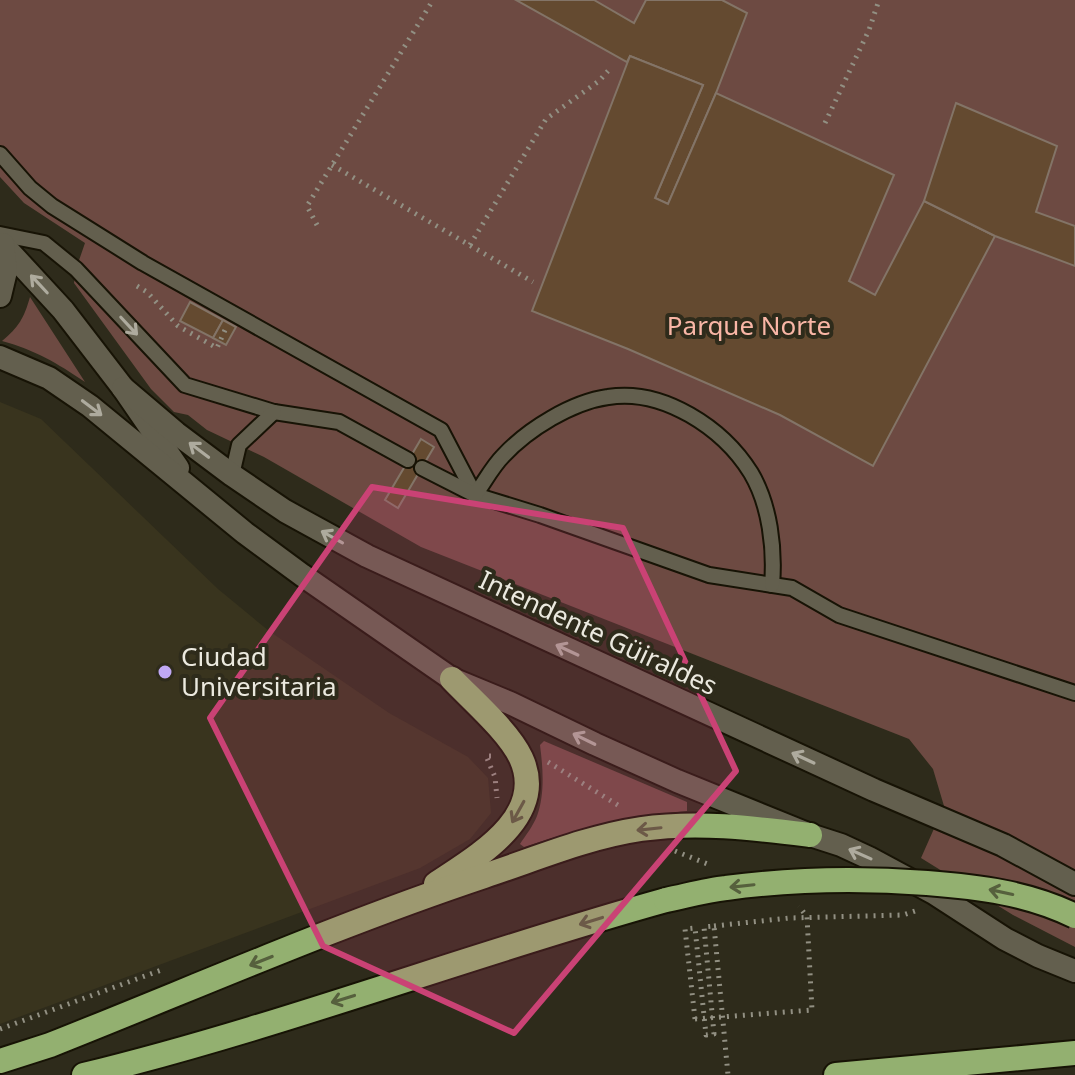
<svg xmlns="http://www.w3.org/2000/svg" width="1075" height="1075" viewBox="0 0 1075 1075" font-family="'Noto Sans',sans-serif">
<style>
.built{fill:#39341e}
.green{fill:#6d4a42}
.building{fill:#644a30;stroke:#837467;stroke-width:2}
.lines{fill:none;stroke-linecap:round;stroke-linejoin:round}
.service-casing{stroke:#171305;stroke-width:18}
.secondary-casing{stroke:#171305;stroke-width:26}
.motorway-casing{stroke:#171305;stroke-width:28}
.path{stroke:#929083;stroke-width:5;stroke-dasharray:2 6;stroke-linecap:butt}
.service{stroke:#635f4e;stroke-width:14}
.secondary{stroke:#635f4e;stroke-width:22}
.motorway{stroke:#93b070;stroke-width:24}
.motorway-bridge-casing{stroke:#171305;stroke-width:28;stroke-linecap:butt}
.path-bridge{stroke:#929083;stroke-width:5;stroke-dasharray:2 6;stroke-linecap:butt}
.motorway-bridge{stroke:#93b070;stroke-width:24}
.oneway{stroke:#aeab9e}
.oneway2{stroke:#56603d}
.marked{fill:#ca4275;fill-opacity:0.2;stroke:#ca4275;stroke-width:6;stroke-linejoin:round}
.poi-dot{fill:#c0a8f4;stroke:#2e2b1b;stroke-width:3}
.labels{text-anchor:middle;stroke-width:8;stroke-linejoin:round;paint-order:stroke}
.park-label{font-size:26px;fill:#f9b6a6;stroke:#2e2b1b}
.street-label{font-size:26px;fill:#ebe9df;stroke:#2e2b1b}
.poi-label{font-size:26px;fill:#ebe9df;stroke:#2e2b1b;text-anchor:start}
</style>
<rect width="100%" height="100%" fill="#2e2b1b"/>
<path class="built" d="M0,402L41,419L218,589L269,631L389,713L468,757L488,778L491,813L470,839L420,868L0,1024Z"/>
<g class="green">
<path d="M0,0H1075V947L1013,915L921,858L944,806L933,769L909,739L421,547L264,457L207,430L188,415L174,412L151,389L74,283L76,269L85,243L24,203L0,177Z"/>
<path d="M30,297L85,382C57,363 35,350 2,341C19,327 24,318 30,297Z"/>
<path d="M544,741L687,802V811C630,816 578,829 524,847L520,844C526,835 533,826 537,816C545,794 543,768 540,745Z"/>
</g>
<g class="building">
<path d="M516,0H594L634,23L646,0H722L747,13L716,93L668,204L655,198L703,85L630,56L627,62Z"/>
<path d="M630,56L703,85L655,198L668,204L716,93L894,175L849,281L875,295L924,201L995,236L873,466L780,415L628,349L532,311Z"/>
<path d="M956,103L1057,146L1036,212L1075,226V266L995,236L924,201Z"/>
<path d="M190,302L223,320L213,338L180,321Z"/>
<path d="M223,320L236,327L226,345L213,338Z"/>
<path d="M421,439L434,447L398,508L385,500Z"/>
</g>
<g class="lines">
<defs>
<g id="service">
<path d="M0,154L30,188L52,206L143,263L441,430L475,495L540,515L709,575L792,588L839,615L1075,693"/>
<path d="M0,234L44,243L76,269L185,385L274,412L339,422L408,460"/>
<path d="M422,468L475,495C484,483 492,467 503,456C528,429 572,402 608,397C663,388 723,428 751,473C770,505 775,549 772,585"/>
<path d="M232,475L239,445L274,412"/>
</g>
<g id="secondary">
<path d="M4,246L63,310L123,388L178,468"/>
<path d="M0,296L6,271L3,244"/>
<path d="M0,357L49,378L90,406L245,533L302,575L452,679L510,703L595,744L677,781L810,835L841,845L869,858L934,893L1005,939L1038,956L1075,971"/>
<path d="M123,388L176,433L232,475L285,511L367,556L874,790L1003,845L1075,884"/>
</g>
<g id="motorway">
<path d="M436,884C476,857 548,817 521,758C509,732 473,701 452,679"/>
<path d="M0,1061L50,1045C194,988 337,925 484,876C536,859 587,837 641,829C698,821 753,828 810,835"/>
<path d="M84,1075C281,1027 471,954 666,900"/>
<path d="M836,1075L1075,1053"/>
</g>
</defs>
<use href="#service" class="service-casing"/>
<use href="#secondary" class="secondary-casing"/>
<use href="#motorway" class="motorway-casing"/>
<g class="path">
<path d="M825,123L869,30L879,0"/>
<path d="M332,165L533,282"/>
<path d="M317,225L307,206L433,0"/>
<path d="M470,245L546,119L599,81L608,71"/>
<path d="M137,286L147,292L178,326L217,348L225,330"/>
<path d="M491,756H486L495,777L497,798"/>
<path d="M548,762L621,807"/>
<path d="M675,851L710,865"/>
<path d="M714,926L789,918L903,915L915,911"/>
<path d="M695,1019L812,1010L807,917L799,906"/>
<path d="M0,1029L164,969"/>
</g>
<use href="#service" class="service"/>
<use href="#secondary" class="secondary"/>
<use href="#motorway" class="motorway"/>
<defs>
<path id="motorway-bridge" d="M666,900C686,896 706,890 726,888C793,879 860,878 927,883C979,887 1028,893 1075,916"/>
</defs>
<use href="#motorway-bridge" class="motorway-bridge-casing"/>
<path class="path-bridge" d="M695,1019L685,929L695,928L706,1035L714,1034L704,927L714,926L728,1075"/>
<use href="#motorway-bridge" class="motorway-bridge"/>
</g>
<defs><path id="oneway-shaft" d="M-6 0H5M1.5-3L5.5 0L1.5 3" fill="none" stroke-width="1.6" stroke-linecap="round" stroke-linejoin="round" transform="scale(2)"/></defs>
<g class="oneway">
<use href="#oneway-shaft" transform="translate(39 284) rotate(-133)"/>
<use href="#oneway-shaft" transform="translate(129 326) rotate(47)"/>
<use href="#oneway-shaft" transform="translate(92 408) rotate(37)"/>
<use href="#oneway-shaft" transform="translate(199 450) rotate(-143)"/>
<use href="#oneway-shaft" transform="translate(332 537) rotate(-151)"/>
<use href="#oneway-shaft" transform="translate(567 650) rotate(-155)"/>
<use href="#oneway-shaft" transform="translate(584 739) rotate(-154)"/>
<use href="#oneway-shaft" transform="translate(803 758) rotate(-155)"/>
<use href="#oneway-shaft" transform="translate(860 854) rotate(-156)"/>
</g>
<g class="oneway2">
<use href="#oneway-shaft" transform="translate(518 812) rotate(119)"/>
<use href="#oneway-shaft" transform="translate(649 829) rotate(174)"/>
<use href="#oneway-shaft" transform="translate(742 886) rotate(174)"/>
<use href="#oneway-shaft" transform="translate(1001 892) rotate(-168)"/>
<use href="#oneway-shaft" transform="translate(591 921) rotate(163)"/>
<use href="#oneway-shaft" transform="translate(261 961) rotate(158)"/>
<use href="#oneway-shaft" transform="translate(343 999) rotate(163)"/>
</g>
<path class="marked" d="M372,487L623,528L736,771L514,1033L323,946L210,718Z"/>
<circle class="poi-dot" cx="165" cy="672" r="8"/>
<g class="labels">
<g class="park-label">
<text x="749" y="335">Parque Norte</text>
</g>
<g class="street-label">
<text transform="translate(598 633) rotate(25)" y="9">Intendente Güiraldes</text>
</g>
<g class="poi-label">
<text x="181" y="666">Ciudad<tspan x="181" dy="30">Universitaria</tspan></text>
</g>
</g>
</svg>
